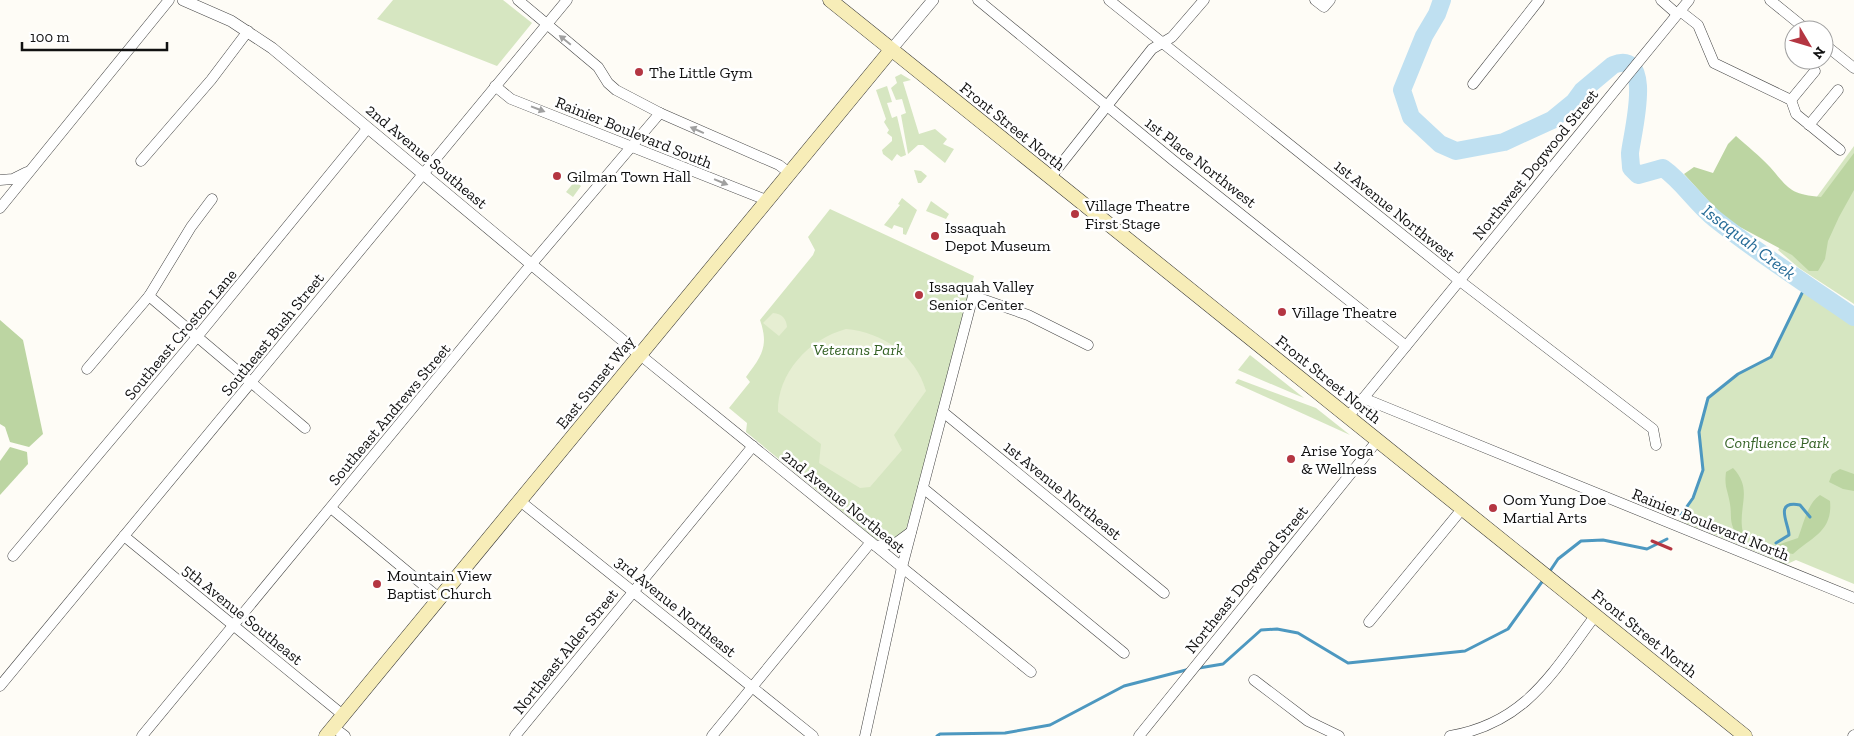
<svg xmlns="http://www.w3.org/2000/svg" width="1854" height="736" viewBox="0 0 1854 736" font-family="'Zilla Slab',serif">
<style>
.green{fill:#d6e6c1}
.forest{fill:#bcd5a2}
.pitch{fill:#e6eed2}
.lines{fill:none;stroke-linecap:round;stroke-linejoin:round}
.stream{stroke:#4d98c0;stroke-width:3}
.river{stroke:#bfe0f1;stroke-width:18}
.minor-casing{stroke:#444;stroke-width:11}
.tertiary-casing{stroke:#444;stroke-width:12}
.secondary-casing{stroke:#333;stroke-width:15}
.minor{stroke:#fff;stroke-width:10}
.tertiary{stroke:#fff;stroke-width:11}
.secondary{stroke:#f7edb8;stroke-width:14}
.rail{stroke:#b43642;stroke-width:3}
.oneway{fill:#a0a0a0}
.poi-dot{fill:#b43642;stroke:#fff;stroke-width:2}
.labels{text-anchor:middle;stroke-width:5;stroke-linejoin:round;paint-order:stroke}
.poi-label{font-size:16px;fill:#111;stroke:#fff;text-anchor:start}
.street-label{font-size:16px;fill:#111;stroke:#fff}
.park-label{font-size:16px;font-style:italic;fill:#366327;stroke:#fff}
.water-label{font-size:18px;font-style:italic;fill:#256b97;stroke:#fff}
</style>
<rect width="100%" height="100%" fill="#fefcf6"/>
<g class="green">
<path d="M393,0H503L532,23L497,66L377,19Z"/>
<path d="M901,74L911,80L903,82L919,134L935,129L947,139L943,144L954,149L945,163L923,145H918L908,154L901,115L906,113L902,99L896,100L891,88L897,83L895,77Z"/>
<path d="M887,86L892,102L887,103L892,118L897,116L906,155L901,157L897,154L892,161L883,154L882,150L892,141V137L887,133L889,130L884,122L886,119L876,90Z"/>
<path d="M1854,146V304L1799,268L1778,250Z"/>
<path d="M914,170L921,171L927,176L921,183H918Z"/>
<path d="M575,181L581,186L573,197L566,192Z"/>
<path d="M902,198L917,210L906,235L903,234V228L894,225L892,229L884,225L900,205L898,204Z"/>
<path d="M931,201L949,214L946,219L926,211Z"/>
<path d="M830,209L974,276L925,472L906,529L899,538L885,541L877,540L746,432L747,423L729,408L750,382L746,377C762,356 769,346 760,320L813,255L815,250L808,237Z"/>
<path d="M1807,283L1854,317V584L1796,560L1785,565L1762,554L1678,520L1693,498L1703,470L1699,432L1708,398L1738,374L1771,357Z"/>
<path d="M1250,355L1304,398L1238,370Z"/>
<path d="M1238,379L1316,408L1350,435L1235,383Z"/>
</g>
<g class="forest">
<path d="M1736,136C1747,146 1760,156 1770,167C1789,189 1790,194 1821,197L1854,153V190L1839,217L1828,241L1825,259L1818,271H1809L1792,255L1725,219L1684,174L1694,167L1713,173L1728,144Z"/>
<path d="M0,320L23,340L43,434L29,447L10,442L5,427L0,424Z"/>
<path d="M10,447L27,452L28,464L0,495V461Z"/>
<path d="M1733,468C1754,490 1737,507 1743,533L1735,532C1729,520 1732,516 1730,504C1728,490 1724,488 1726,472Z"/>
<path d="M1840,469L1854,474V491L1843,489L1829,482L1832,474Z"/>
<path d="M1820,495L1830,501C1833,531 1812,537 1793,554L1772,550L1774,546L1798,538C1804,523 1807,504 1820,495Z"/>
</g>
<g class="pitch">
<path d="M773,313C782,314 786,318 787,327L779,336L763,323Z"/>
<path d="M846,329C882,332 916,355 926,391L894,435L902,450L870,487L860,488L819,463L821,444L778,412C777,373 809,339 846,329Z"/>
</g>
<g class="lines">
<g class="stream">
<path d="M1681,515L1693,498L1703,470L1699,432L1708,398L1738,374L1771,357L1807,283"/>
<path d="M1776,543L1789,535C1789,524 1773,500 1800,505L1810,517"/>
<path d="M1548,574L1558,559L1581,541L1603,540L1647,549L1667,539"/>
<path d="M1199,668L1223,664L1261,630L1277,629L1298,633L1348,663L1465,651L1508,629L1544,579"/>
<path d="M937,736L940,734L1005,733L1050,725L1124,686L1190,669"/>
</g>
<path class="river" d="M1442,0L1437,14L1424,36L1402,90L1411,117L1440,144L1456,151L1504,142L1552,120L1574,102L1582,91L1613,65C1656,48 1631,138 1630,153C1630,158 1631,163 1631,168L1638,175L1663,168C1683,182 1696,204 1715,219C1759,254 1808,285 1854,317"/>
<defs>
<g id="minor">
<path d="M518,0L598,67L608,83L616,90L660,113L779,165L788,172"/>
<path d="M978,0L1174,161L1406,346"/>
<path d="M1109,0L1460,281L1653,429L1656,445"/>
<path d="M1315,0L1324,7L1330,0"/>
<path d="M1661,0L1677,14"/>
<path d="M1770,0L1807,30"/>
<path d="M1680,11L1698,25L1714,63L1791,100L1796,114L1840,150"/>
<path d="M1824,44L1854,68"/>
<path d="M1473,84L1539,0"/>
<path d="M495,86L511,99L766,200"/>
<path d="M1791,100L1815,71"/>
<path d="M1809,125L1838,90"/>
<path d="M141,161L211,80L248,31"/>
<path d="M1050,178L1152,49L1172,37L1204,0"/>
<path d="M0,180L13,179L27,172"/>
<path d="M0,208L169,0"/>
<path d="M149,296L305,428"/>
<path d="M639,354L1031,672"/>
<path d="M87,369L149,296L191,227L212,199"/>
<path d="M1363,398L1854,598"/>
<path d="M943,412L1164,593"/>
<path d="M1348,417L1689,0"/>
<path d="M923,488L1124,653"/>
<path d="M520,501L813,736"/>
<path d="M331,508L439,598"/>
<path d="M124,536L343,715"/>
<path d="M876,546L896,543L911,532"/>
<path d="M13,556L197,337L367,129"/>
<path d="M1369,622L1462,509"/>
<path d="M1254,680L1308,721L1339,736"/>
<path d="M0,686L567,0"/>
<path d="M333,727L345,736"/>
<path d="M142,736L524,273L660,113"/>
<path d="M515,736L753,446"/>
<path d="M712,736L871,542"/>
<path d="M865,736L902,567L973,296L1028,315L1088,345"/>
<path d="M1139,736L1377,441"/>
<path d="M1450,736C1526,723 1552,673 1595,616"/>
<path d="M1853,736L1854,735"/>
</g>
<g id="tertiary">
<path d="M183,0L231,21L272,48L639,354"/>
<path d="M891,50L933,0"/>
</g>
<g id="secondary">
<path d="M830,0L1745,736"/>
<path d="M326,736L891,50"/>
</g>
</defs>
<use href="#minor" class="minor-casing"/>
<use href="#tertiary" class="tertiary-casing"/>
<use href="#secondary" class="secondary-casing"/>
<use href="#minor" class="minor"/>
<use href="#tertiary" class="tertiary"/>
<use href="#secondary" class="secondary"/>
<path class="rail" d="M1652,541L1671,549"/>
</g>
<defs><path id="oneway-solid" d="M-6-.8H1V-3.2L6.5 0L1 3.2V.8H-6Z" transform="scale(1.25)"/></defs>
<g class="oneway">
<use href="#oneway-solid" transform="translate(565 40) rotate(-141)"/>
<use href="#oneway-solid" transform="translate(538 109) rotate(21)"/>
<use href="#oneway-solid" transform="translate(697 130) rotate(-156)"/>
<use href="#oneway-solid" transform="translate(721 182) rotate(22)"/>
</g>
<g class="poi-dot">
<circle cx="639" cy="72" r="5"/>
<circle cx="557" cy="176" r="5"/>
<circle cx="1075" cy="214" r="5"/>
<circle cx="935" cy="236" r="5"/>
<circle cx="919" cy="295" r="5"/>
<circle cx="1282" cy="312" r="5"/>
<circle cx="1291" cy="459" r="5"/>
<circle cx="1493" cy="508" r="5"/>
<circle cx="377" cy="584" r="5"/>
</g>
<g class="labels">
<g class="poi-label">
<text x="649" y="78">The Little Gym</text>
<text x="567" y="182">Gilman Town Hall</text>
<text x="1085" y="211">Village Theatre<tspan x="1085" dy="18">First Stage</tspan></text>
<text x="945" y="233">Issaquah<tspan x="945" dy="18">Depot Museum</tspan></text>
<text x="929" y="292">Issaquah Valley<tspan x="929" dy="18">Senior Center</tspan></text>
<text x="1292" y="318">Village Theatre</text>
<text x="1301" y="456">Arise Yoga<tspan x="1301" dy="18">&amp; Wellness</tspan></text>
<text x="1503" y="505">Oom Yung Doe<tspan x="1503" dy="18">Martial Arts</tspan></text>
<text x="387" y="581">Mountain View<tspan x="387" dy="18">Baptist Church</tspan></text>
</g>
<g class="street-label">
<text transform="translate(1013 126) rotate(39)" y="6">Front Street North</text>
<text transform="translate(634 132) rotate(22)" y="6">Rainier Boulevard South</text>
<text transform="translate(427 156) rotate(40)" y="6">2nd Avenue Southeast</text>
<text transform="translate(1201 162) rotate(38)" y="6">1st Place Northwest</text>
<text transform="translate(1535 164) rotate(-51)" y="6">Northwest Dogwood Street</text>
<text transform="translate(1395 210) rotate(39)" y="6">1st Avenue Northwest</text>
<text transform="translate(180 334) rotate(-50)" y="6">Southeast Croston Lane</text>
<text transform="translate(272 334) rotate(-51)" y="6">Southeast Bush Street</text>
<text transform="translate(1329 379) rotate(39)" y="6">Front Street North</text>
<text transform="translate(595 382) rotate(-51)" y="6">East Sunset Way</text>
<text transform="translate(389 414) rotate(-50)" y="6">Southeast Andrews Street</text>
<text transform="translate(1063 490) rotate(39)" y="6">1st Avenue Northeast</text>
<text transform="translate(844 501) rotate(39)" y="6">2nd Avenue Northeast</text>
<text transform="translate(1711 524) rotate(22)" y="6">Rainier Boulevard North</text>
<text transform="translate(1246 579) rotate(-51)" y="6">Northeast Dogwood Street</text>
<text transform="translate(676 606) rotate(39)" y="6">3rd Avenue Northeast</text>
<text transform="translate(243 614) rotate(39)" y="6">5th Avenue Southeast</text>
<text transform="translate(1645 633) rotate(39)" y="6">Front Street North</text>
<text transform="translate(565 651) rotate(-51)" y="6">Northeast Alder Street</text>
</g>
<g class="park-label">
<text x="858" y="355">Veterans Park</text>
<text x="1777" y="448">Confluence Park</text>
</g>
<g class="water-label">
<text transform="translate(1749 242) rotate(37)" y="6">Issaquah Creek</text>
</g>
</g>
<g transform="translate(1809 45) rotate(128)"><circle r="24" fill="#ffffff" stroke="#a0a0a0"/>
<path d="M0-4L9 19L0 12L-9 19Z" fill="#b43642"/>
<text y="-8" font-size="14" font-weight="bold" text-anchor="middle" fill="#111111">N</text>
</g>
<path d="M22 42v8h145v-8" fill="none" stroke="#111111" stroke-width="2.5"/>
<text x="30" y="42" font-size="15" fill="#111111" stroke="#ffffff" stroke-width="4" paint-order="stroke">100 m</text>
</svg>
